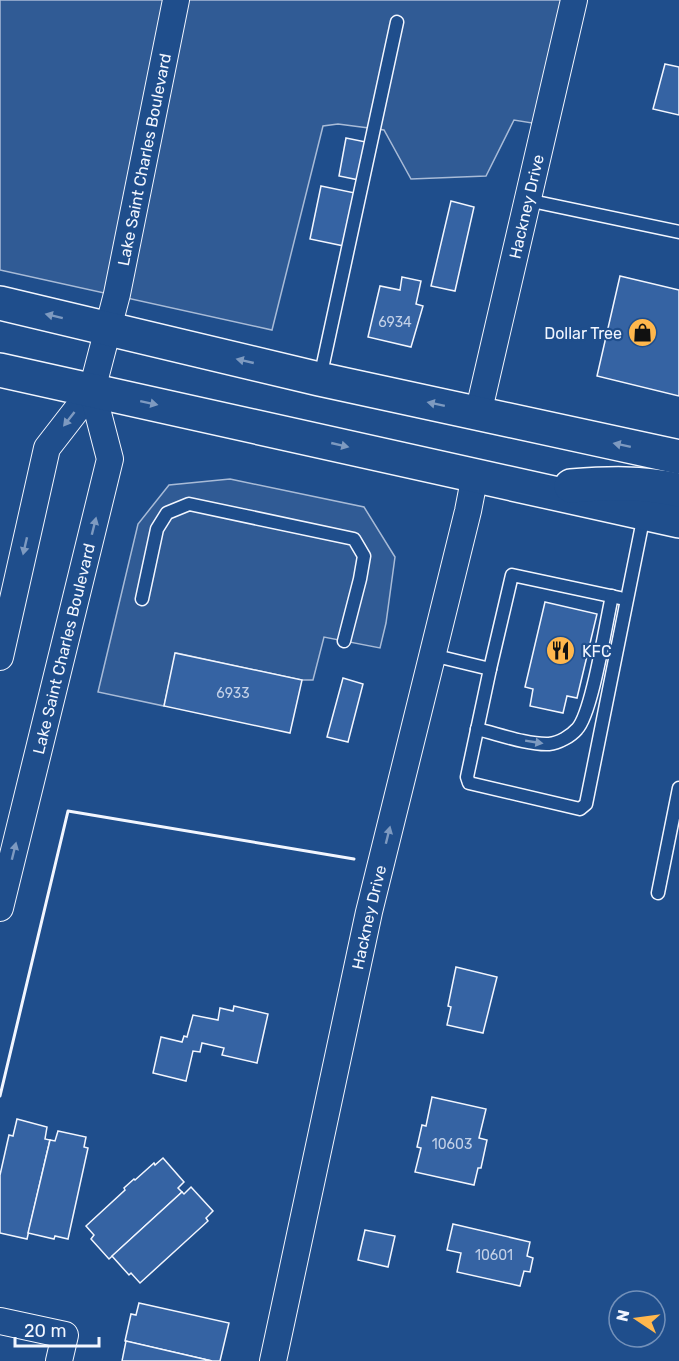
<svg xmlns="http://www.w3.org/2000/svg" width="679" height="1361" viewBox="0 0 679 1361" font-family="Rubik,sans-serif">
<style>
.built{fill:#305b95;stroke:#a8bbd7;stroke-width:1.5}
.building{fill:#3563a3;stroke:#f2f6ff;stroke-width:1.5}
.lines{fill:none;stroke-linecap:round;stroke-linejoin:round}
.service-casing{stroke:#f2f6ff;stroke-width:15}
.minor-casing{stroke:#f2f6ff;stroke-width:28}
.primary-casing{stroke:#f2f6ff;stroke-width:36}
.service{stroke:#1f4e8c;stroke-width:12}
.minor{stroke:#1f4e8c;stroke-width:26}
.primary{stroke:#1f4e8c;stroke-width:33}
.wall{stroke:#f2f6ff;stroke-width:3}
.oneway{fill:#7e9ac0}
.labels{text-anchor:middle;stroke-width:4.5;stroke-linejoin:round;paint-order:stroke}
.number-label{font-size:14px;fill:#c3d1e8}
.street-label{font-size:16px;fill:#f2f6ff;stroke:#1f4e8c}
.poi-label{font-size:16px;fill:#f2f6ff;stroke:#1f4e8c;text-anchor:end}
</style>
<rect width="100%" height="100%" fill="#1f4e8c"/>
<g class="built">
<path d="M0,0H570L538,124L514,120L486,176L411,179L384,130L338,124L323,126L272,330L0,270Z"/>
<path d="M230,479L364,507L395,557L386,623L380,648L324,637L313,680H302L176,653L164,706L98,692L138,524L169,485Z"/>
</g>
<g class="building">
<path d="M665,64L679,67V115L653,109Z"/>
<path d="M346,138L366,142L359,180L339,176Z"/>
<path d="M321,186L355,193L344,246L310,239Z"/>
<path d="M451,201L474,207L455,291L431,286Z"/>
<path d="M620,276L679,290V396L597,376Z"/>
<path d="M402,277L421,281L416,304L423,306L411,347L368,337L380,286L400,290Z"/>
<path d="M545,602L597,614L577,698L567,696L563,713L530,706L533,689L525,687Z"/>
<path d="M175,653L302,680L290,733L164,706Z"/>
<path d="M343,678L363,684L348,742L327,737Z"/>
<path d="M456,967L497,977L483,1033L447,1025L451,1007L448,1006Z"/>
<path d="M234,1006L268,1014L257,1063L222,1055L224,1048L202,1043L200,1052L193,1051L186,1081L153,1073L161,1037L182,1042L184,1036L187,1037L193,1015L218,1020L220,1008L233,1011Z"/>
<path d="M432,1097L486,1109L479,1138L487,1140L481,1168H478L474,1185L415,1172L421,1148L417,1147L422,1125L426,1126Z"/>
<path d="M17,1119L47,1127L45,1139L50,1140L27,1239L0,1233V1175L9,1135L13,1136Z"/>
<path d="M58,1131L86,1137L84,1147L88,1148L68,1239L55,1236L54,1239L28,1233L50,1140L55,1141Z"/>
<path d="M163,1158L184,1182L178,1188L182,1192L109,1259L91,1239L94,1235L86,1226L125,1190L124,1188L134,1179L135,1180L154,1163L155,1165Z"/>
<path d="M191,1187L213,1211L206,1218L208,1221L140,1283L131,1273L129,1275L112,1256L182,1192L184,1194Z"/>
<path d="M453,1224L530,1242L527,1256L533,1258L530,1272L524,1271L520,1286L457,1272L461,1253L447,1250Z"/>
<path d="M365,1230L395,1236L388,1267L358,1260Z"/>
<path d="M139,1303L229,1323L220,1361H212L125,1341L131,1314L136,1315Z"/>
<path d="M126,1341L212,1361H122Z"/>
</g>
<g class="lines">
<defs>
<g id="service">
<path d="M527,200L679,232"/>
<path d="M320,378L397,22"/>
<path d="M142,599L157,529L167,513L189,504L354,539L364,556L360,579L344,641"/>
<path d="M432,655L490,669L467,777L469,783L580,809L586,804L644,515"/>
<path d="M490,669L512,575L620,598"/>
<path d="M477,729C498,734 528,745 549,744C559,743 571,736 577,729C592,714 606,622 612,596"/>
<path d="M658,893L679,788"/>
</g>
<g id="minor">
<path id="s1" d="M478,414L574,0"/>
<path id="s2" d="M0,657L47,448L92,390L117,294L176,0"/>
<path id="s3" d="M0,908L110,459L92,390"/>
<path d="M0,1321L65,1335L59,1361"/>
<path id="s4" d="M273,1361L369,912L468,511L475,475"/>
</g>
<g id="primary">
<path d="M0,303L319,379L679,457"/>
<path d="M0,370L679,521"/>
<path d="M571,486C609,483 641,482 679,490"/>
</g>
</defs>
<use href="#service" class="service-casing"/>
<use href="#minor" class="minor-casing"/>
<use href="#primary" class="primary-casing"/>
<use href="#service" class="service"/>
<use href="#minor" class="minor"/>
<use href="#primary" class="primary"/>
<path class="wall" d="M0,1096L68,811L354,859"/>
</g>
<defs><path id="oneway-solid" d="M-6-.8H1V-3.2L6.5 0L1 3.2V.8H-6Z" transform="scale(1.5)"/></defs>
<g class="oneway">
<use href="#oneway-solid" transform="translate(54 316) rotate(-166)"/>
<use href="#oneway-solid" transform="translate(245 361) rotate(-167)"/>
<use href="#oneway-solid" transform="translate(149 403) rotate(12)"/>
<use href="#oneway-solid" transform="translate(436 404) rotate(-168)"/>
<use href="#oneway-solid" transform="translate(69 419) rotate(128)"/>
<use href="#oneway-solid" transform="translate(340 445) rotate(13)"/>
<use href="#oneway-solid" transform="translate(622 445) rotate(-168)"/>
<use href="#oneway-solid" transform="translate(94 526) rotate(-76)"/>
<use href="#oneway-solid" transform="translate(25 546) rotate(103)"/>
<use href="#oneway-solid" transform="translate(534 742) rotate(9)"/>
<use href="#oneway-solid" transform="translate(388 835) rotate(-76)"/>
<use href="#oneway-solid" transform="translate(14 851) rotate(-76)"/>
</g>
<defs>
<symbol id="shop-disc" viewBox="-11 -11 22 22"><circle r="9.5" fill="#ffb74d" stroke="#1f4e8c"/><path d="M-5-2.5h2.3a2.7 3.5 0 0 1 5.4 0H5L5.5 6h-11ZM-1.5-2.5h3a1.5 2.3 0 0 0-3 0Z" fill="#111"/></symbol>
<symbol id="restaurant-disc" viewBox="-11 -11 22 22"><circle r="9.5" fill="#ffb74d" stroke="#1f4e8c"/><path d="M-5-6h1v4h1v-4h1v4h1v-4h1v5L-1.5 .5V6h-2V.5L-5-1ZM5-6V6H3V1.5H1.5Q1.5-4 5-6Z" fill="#111"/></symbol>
</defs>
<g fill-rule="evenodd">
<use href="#shop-disc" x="626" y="316" width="33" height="33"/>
<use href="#restaurant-disc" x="544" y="634" width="33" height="33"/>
</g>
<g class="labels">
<g class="number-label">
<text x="395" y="327">6934</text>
<text x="233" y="698">6933</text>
<text x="452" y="1149">10603</text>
<text x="494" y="1260">10601</text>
</g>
<g class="street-label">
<text dy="6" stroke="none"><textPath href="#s2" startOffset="524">Lake Saint Charles Boulevard</textPath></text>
<text dy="6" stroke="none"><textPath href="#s1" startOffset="213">Hackney Drive</textPath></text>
<text dy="6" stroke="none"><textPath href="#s3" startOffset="267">Lake Saint Charles Boulevard</textPath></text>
<text dy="6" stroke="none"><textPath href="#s4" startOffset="454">Hackney Drive</textPath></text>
</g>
<g class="poi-label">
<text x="622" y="339">Dollar Tree</text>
<text x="582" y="657" text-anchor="start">KFC</text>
</g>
</g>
<g transform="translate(637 1319) rotate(283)"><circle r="28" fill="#1f4e8c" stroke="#7391ba" stroke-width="1.5"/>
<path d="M0-4.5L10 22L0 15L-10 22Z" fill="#ffb74d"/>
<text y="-9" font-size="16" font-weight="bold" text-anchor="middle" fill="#f2f6ff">N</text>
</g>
<path d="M15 1337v9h84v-9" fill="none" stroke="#f2f6ff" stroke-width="3"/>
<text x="24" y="1337" font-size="18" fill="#f2f6ff" stroke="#1f4e8c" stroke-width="4.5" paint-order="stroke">20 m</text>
</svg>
